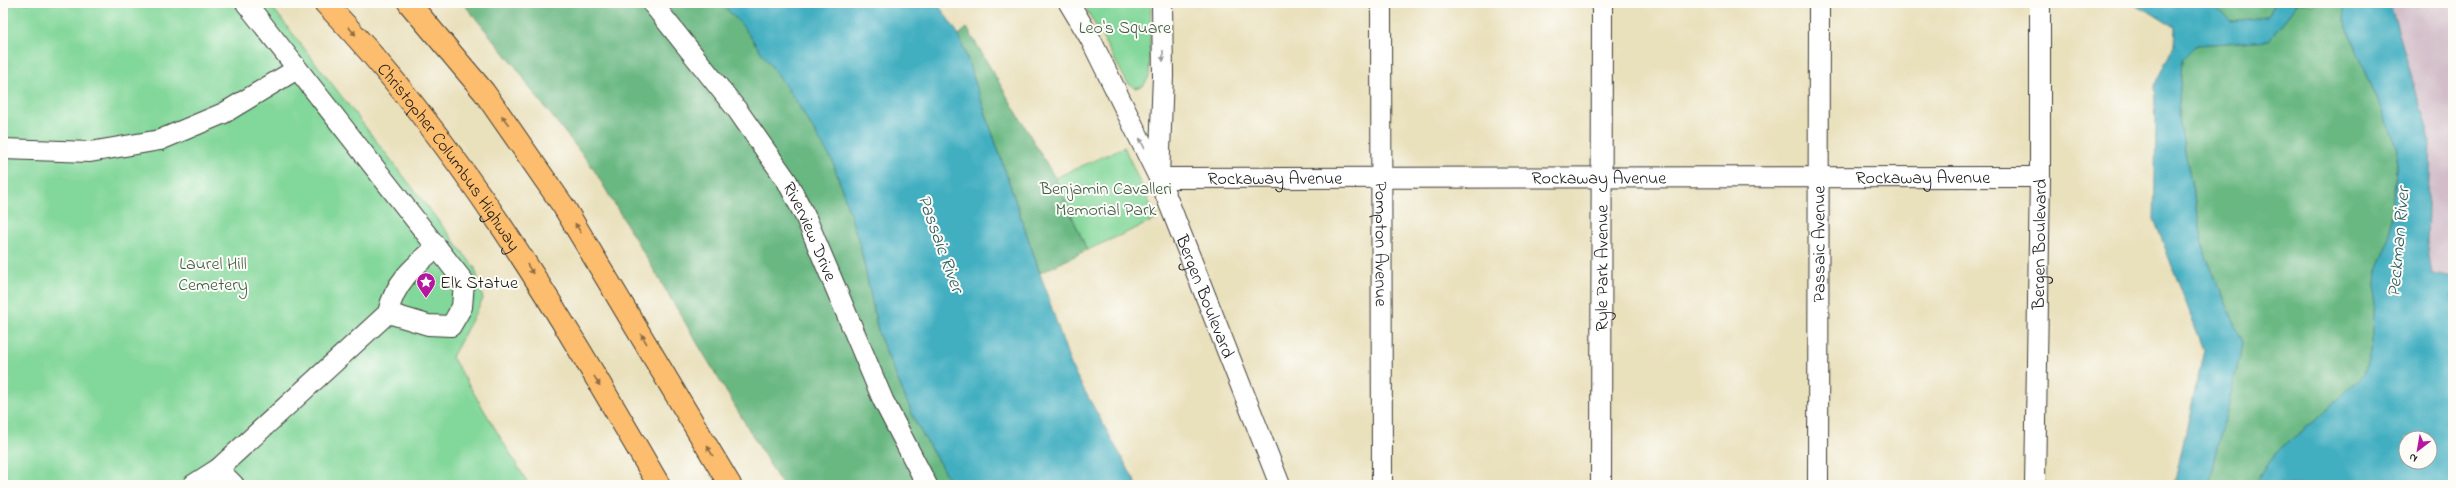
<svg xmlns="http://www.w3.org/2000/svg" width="2456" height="488" viewBox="0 0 2456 488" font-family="'Indie Flower',sans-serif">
  <rect width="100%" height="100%" fill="#fdfcf7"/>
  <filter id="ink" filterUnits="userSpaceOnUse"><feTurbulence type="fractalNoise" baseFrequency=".025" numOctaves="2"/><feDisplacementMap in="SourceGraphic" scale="8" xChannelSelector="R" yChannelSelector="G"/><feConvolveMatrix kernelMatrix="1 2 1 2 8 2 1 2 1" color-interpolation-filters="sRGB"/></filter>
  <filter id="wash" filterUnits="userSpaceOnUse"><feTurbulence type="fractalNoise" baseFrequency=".012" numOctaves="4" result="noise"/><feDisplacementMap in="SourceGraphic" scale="16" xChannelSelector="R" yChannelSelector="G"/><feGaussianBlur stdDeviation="0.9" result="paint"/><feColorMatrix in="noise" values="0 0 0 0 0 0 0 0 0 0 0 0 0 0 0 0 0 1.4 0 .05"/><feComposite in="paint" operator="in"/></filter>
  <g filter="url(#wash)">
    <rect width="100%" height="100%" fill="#e9e0bc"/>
    <path fill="#d2bdc8" d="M2390,3H2453V278L2432,274L2427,242L2430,139Z"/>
    <path fill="#82d79a" stroke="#4f7a5b" d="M3,3H269L475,268L483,299L452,357L529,485H3Z
      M1083,3H1151L1149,77L1143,86L1135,88L1127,82Z
      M1124,147L1157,219L1087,250L1055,178Z"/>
    <path fill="#69b882" stroke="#426a4f" d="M463,3H721L742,25L794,98L833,162L860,245L879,335L916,423L952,485H782L593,168L529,87L520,72Z
      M2210,3H2274L2267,17L2231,21Z
      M2298,3H2343L2344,20L2398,149L2389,242L2377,271L2372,344L2365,374L2322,415L2276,452L2255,485H2209L2243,343L2205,254L2178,114L2182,60L2197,45L2269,40Z
      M967,28L1055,178L1087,250L1040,273L959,35Z"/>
    <path fill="#43afc1" stroke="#30666e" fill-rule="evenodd" d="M721,3H937L959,35L1072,368L1137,485H952L916,423L879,335L860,245L833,162L794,98L742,25Z
      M2129,3H2210L2231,21L2267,17L2274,3H2298L2269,40L2197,45L2182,60L2178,114L2205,254L2243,343L2209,485H2174L2204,350L2154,219L2156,125L2154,86L2174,45L2175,27L2148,10Z
      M2343,3H2390L2430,139L2427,242L2432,274L2453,278V485H2255L2276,452L2322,415L2364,374L2372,344L2377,271L2389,242L2398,149L2344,20ZM2406,438H2430V462H2406Z"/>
  </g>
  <g filter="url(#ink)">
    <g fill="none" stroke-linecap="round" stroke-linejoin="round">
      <defs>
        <g id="minor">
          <path d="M246,3L464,282L462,307L451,326L428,325L388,313"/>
          <path id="s1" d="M652,3L738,111L787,181L806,218L883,400L927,485"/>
          <path id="s2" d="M1069,3L1090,38L1159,178L1280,485"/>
          <path id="s3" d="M1381,3L1382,485"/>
          <path d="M3,149L90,152L160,140L224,113L297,69"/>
          <path d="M1159,176L1163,76L1162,3"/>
          <path id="s4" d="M1159,178L2040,177"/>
          <path d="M218,469L234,485"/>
          <path d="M193,485L218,469L388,313C394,283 414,266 437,247"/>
          <path id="s5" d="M1601,485L1602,3"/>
          <path id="s6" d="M1818,485L1819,3"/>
          <path id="s7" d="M2035,485L2040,177V3"/>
        </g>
        <g id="highway">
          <path id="s8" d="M325,3C462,145 560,315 659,485"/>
          <path d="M409,3L484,92L564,207L730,485"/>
        </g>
      </defs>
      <use href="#minor" stroke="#3b3934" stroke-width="22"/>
      <use href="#highway" stroke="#3b3934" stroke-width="24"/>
      <use href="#minor" stroke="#fff" stroke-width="20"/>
      <use href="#highway" stroke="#fcbd6e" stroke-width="22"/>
    </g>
    <defs><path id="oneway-solid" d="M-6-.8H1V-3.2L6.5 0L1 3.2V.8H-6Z"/></defs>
    <g fill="#8c6c45">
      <use href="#oneway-solid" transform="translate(352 31) rotate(48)"/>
      <use href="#oneway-solid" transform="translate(505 120) rotate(-127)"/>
      <use href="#oneway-solid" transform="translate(578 228) rotate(-122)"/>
      <use href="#oneway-solid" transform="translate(530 269) rotate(58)"/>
      <use href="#oneway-solid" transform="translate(644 339) rotate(-120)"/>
      <use href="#oneway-solid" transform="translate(597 381) rotate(59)"/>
      <use href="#oneway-solid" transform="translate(710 451) rotate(-120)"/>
    </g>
    <g fill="#999">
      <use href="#oneway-solid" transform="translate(1163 56) rotate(90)"/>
      <use href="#oneway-solid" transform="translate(1142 143) rotate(-117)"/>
    </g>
  </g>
  <defs>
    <symbol id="sight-pin" viewBox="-11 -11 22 30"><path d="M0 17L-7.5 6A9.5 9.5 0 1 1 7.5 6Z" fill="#b5179e" stroke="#fdfcf7"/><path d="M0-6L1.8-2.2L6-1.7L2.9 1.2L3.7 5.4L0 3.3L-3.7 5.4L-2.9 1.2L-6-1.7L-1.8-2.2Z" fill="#fff"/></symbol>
  </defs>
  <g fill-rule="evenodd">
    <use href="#sight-pin" x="415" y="271" width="22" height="30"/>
  </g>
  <g text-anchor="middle" stroke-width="4" stroke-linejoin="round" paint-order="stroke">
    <g font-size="18" fill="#405d48" stroke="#fdfcf7">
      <text x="1125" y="33">Leo's Square</text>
      <text x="1106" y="194">Benjamin Cavalleri<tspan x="1106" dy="21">Memorial Park</tspan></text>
      <text x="213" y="269">Laurel Hill<tspan x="213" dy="21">Cemetery</tspan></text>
    </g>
    <g font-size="18" fill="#1c1c1c" stroke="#fdfcf7">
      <text dy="6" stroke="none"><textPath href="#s8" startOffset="198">Christopher Columbus Highway</textPath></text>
      <text dy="6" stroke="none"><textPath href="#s4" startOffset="440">Rockaway Avenue</textPath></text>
      <text dy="6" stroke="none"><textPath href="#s4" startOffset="764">Rockaway Avenue</textPath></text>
      <text dy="6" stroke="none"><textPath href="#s4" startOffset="116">Rockaway Avenue</textPath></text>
      <text dy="6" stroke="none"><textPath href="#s1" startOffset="279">Riverview Drive</textPath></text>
      <text dy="6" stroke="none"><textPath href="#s3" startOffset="241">Pompton Avenue</textPath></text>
      <text dy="6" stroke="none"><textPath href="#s6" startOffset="241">Passaic Avenue</textPath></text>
      <text dy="6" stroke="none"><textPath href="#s7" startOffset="241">Bergen Boulevard</textPath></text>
      <text dy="6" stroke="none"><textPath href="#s5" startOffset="217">Ryle Park Avenue</textPath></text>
      <text dy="6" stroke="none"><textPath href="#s2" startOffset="324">Bergen Boulevard</textPath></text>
    </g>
    <g font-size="18" fill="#1c1c1c" stroke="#fdfcf7" text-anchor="start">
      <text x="440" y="288">Elk Statue</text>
    </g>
    <g font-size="19" font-style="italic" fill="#2e5e66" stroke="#fdfcf7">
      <text transform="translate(2397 242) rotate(-85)" y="7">Peckman River</text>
      <text transform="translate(942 243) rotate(70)" y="7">Passaic River</text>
    </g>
  </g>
  <rect width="2456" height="488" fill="none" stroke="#fdfcf7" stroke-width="16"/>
  <g transform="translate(2418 450) rotate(211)"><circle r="19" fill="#fdfcf7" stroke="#a3a29f"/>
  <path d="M0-3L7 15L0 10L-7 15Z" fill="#b5179e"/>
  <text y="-6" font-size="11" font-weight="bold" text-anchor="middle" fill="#1c1c1c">N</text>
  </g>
</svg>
